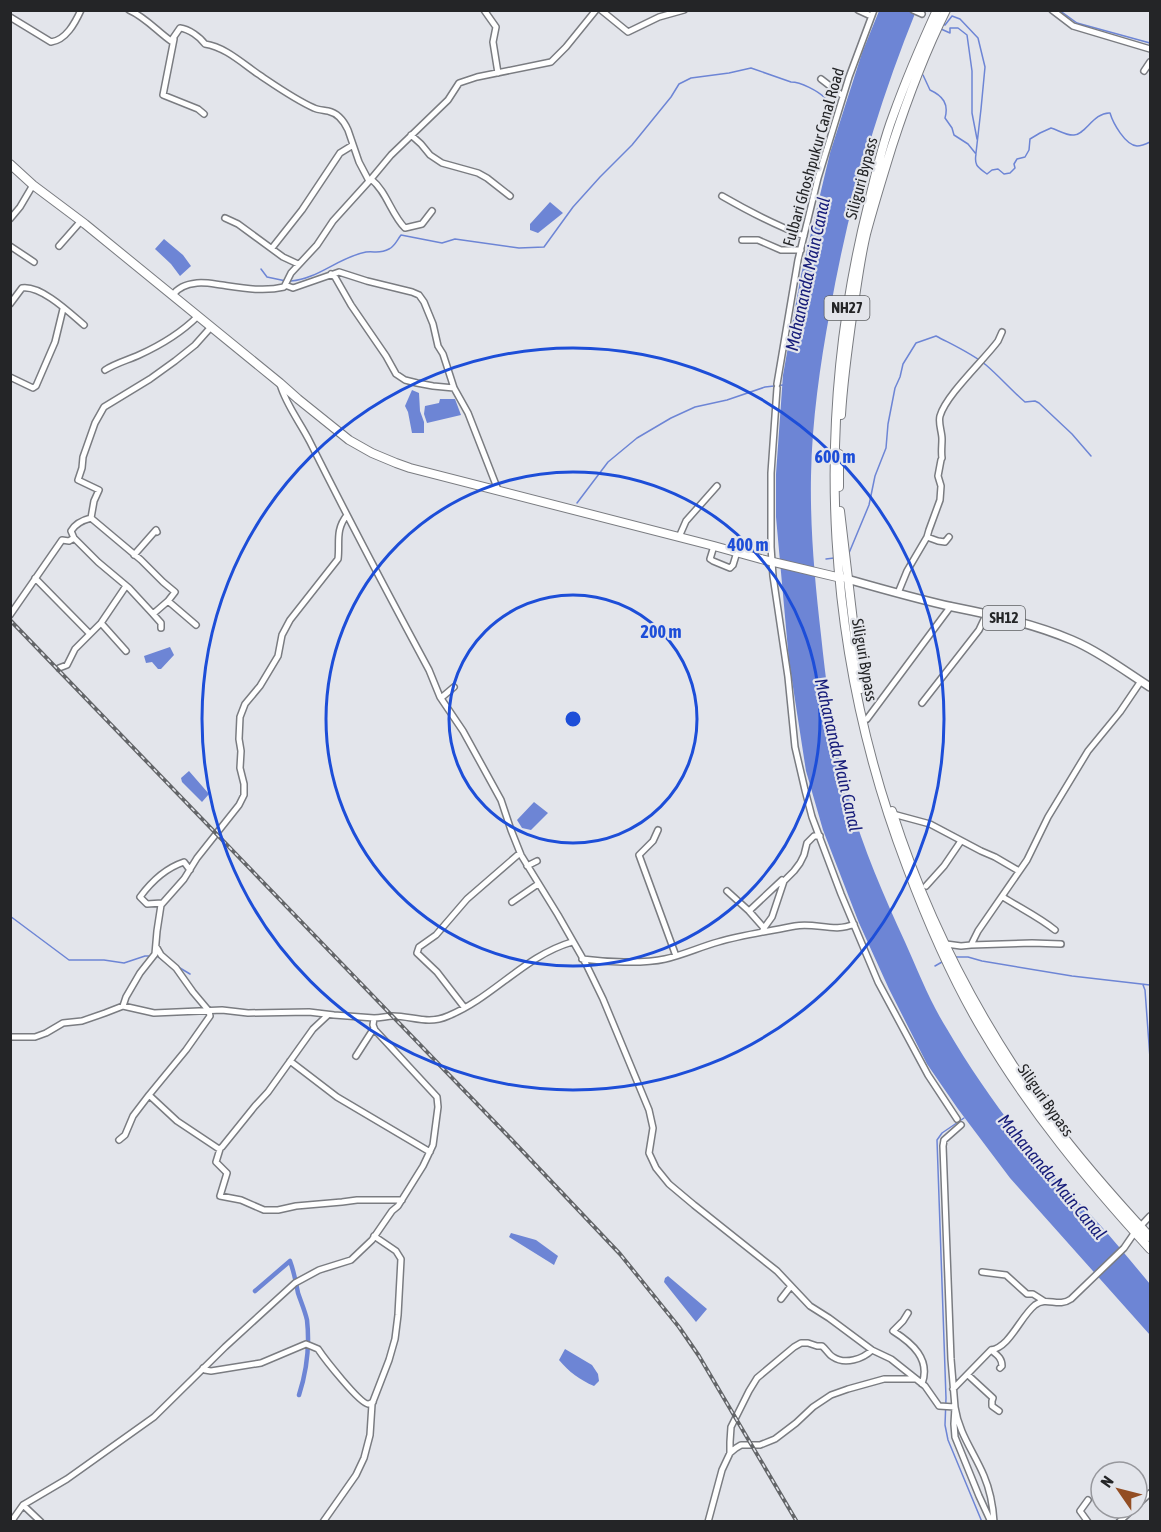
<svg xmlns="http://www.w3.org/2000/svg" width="1161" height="1532" viewBox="0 0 1161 1532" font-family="'Asap Condensed',sans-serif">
  <rect width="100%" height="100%" fill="#e3e5eb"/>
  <path fill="#6d85d5" d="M879,11H916C877,107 848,208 830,311C820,365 812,421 811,476C810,530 815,582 821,635C827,691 834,746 849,799C863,848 884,896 905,942C918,971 930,1002 947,1029C975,1077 1008,1123 1044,1165C1062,1186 1082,1205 1101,1226C1118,1245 1134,1265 1150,1284V1335L1010,1178L958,1109L927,1064L889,989L859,923L823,830L806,771L789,661L776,517V474L783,375L801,275L830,153L862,53Z
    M550,202L563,213L538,233L530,230V224Z
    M164,239L183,255L191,266L180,276L171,264L155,249Z
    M412,390L419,393L420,411L424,422V433H412L408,412L405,406Z
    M440,399H455L461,415L427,423L424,414L425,406L439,403Z
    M170,647L174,655L161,669H158L152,662L146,663L144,656Z
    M189,771L209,794L202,802L182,782L181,778Z
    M534,802L548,813L531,830L522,828L517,820Z
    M511,1233L536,1240L558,1256L554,1265L509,1237Z
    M668,1276L707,1309L696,1322L664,1282L665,1278Z
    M565,1349L592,1365L598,1374L599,1381L594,1386C580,1380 569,1372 559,1360Z"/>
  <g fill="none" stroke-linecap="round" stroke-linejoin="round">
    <path stroke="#6d85d5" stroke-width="1.5" d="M1059,10L1077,23L1150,43
      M943,24L945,25L952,16L960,19L978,38L985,67L981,109L976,153
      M941,29L950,33V28H958L967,35L972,71V113L977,139
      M923,75L930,90C943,96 949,104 945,118L952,128L954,135L968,144L976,154C974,166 978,167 987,174L992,170L998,169L1004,174L1010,173L1015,168L1014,164L1017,159L1025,157L1029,150L1030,139L1040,133L1051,128C1058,130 1067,136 1074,135C1085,135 1094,112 1110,113C1113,123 1125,145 1137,146C1141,146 1146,144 1150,142
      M261,269L267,277L286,281
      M291,281C318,279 339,257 366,252C375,251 380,254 389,249C395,246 397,240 401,235L442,243L455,239L519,248L544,247L573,207L600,177L632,145L671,97L679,84L691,78L729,73L751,68L791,82C801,82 818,91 825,98
      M577,503L608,462L637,438L671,418L695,407L727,400L765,387L783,385
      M849,553L869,505L875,476L886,448L888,424L895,388L900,377L903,364L916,343L936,336C953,345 971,353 986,365C1000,377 1011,390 1025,402L1035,401L1039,403L1072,434L1091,456
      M826,559L834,558
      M10,916L69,960H104L124,963L145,956H152
      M157,956L165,962
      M955,957H968L982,961L1072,976L1150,985
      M175,965L190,974
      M935,966L942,962
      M1143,985L1145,990L1150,1058
      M964,1118L942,1133L937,1140L946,1398L945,1425L948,1440L982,1522"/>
    <path stroke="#6d85d5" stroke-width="4.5" d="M255,1291L290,1261C294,1272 296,1282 298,1293C301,1302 305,1311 307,1320C310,1347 307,1370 299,1395"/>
    <defs>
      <path id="minor" d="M129,10C145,17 157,31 171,41L180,28C189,29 200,37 205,44C225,47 242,63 258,74C276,86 294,99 314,108C318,110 323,110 328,111C337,113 344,121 348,130L359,162L369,181
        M484,10L496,27L493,42L498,73
        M601,10L628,32L659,17L684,10
        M858,10L871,16
        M913,10L922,14
        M1052,10L1073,26L1150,49
        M10,17L51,42C66,40 75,23 81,10
        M174,39L163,95L198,109L204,114
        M1144,71L1150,62
        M821,79L843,96
        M411,135L421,144L430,155L442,163L478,173L487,178L510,196
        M371,179C387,192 391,214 405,228L422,224L432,211
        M722,196C748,211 775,225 804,236
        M225,218L238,224L283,257L298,264
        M10,219L20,207L33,185
        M742,240H758L781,250H801
        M10,246L34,262
        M59,246L81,221
        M272,248L302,210L340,153L353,145
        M331,274L335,277L351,305L386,356L396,374L405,380L417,383L433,386L454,388
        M285,285L293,288L339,272L367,281L412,292L419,295L424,302L433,324L438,346L443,354L454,388L468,413L498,490
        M173,295C178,287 188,284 197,283C205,282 214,284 222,285C242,288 264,292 284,287L291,273L317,245L333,221L371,179L391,155L448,100L459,83L477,77L551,62L566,47L596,10
        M10,304L22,288C41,285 70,313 84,325
        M105,370C116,363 128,360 139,355C161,345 181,333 198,316
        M10,377L33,388L36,386L55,342L63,309
        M280,384C286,405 300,422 310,442C348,518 388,594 429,670L440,697L463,731L501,800L511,830L521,855L558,915L586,964L603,999L649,1110L653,1128L649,1153L656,1168L669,1184L694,1205L777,1271L810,1306L829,1318L872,1350L891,1359L925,1386L939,1406L955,1407C959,1434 974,1452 984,1476C990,1490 993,1506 994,1522
        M777,384L798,260L818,178L849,77L874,10
        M777,388L771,473V547L773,576L788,677L795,747L805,790L812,817L841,894L878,982L928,1075L957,1119
        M91,518L141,560L163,582L175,592L168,601
        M679,537L686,521L717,486
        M927,537L938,541L945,542L949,537
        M74,538L98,562L129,588L153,614L168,601L196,625
        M714,546L710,559L713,561L730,568L733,565L737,552
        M134,555L156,530L157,532
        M35,578L90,634
        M898,593L907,571L927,537L929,530L940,500L941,486L938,476L941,460L942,458C941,452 942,446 942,439C942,432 938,423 940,416C946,395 984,360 998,341L1002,332
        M153,614L161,623V628
        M10,615L62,540L69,541L74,538L71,531C75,524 83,520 91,518L94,501L99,490L78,480L82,468L83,457L95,423L104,407L150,379L175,361L195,345L211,327
        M101,623L126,651
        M59,668L67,665L75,649L101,623L126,586
        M441,698L454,687
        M922,703L979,630L987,613
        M867,719L951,606
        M893,814L930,824L981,851L995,857L1019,871
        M658,830L653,841L639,855L676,956
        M527,866L537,861
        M926,886L944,866L961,841
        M727,891L749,911L764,928L763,930
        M1003,897C1020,908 1039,917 1055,930
        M512,902L538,884
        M162,903L147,904L140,897C151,882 166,868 184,862L190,870
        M749,911L782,880
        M764,928L772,917L784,881L794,871L800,863L804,855L807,843L814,836H820
        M946,944L961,946L971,945L978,931L1027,860L1048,817L1088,751L1120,712L1141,681
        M971,945L1032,943L1061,944
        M157,948L161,955L176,968L193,992L209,1011L210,1016L186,1050L149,1095L177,1121L219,1149L222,1147L255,1106L268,1092L313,1029L328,1015
        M582,959C605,962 643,964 665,959C683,955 700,947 718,942C742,935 770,931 795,926C815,922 835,933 854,924
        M123,1006L154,1013L222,1010L248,1013L309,1012L334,1015L374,1018
        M464,1007L437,972L417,953L419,947L436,935L467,899L520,853
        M10,1037H35L46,1033L63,1023L82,1021L105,1013L123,1006L126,997L140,973L155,954L157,931L161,905L184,879L197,858L239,805L244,795V784L240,768L241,751L239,739L240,717L245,704L260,686L278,656L282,635L290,620L338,559C340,542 335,530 347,515
        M356,1056L374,1028
        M290,1061L337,1097L430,1152
        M961,1125L944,1140L943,1146L951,1359L955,1407L954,1424L955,1437L979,1496L991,1522
        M119,1140L125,1135L133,1116L149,1095
        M220,1149L216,1162L227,1173L220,1196L241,1200L264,1210H278L296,1206L342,1202L357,1200H402
        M982,1272L1006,1275L1027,1294H1033L1044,1301
        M781,1299L791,1286
        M908,1313L903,1321L893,1331C912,1343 931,1359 922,1384
        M991,1350C997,1355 1002,1358 1002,1366L1000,1368
        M203,1368L205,1370L211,1371L261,1363L306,1344L318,1349C324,1358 359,1403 368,1404C370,1404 371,1403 373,1402
        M968,1375L993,1398L992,1401V1406L999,1411
        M953,1389L991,1350C1010,1347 1020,1317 1035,1305C1047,1296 1058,1308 1071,1299L1124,1248L1135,1232L1150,1216
        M730,1453V1442L731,1427L749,1391L757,1378L794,1347L801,1343H808L817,1346H822C826,1349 829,1355 833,1357C845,1365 863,1359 872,1350
        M1088,1500L1080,1511L1088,1522
        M23,1505L41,1522
        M1137,1505L1150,1493
        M11,1522L23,1505L67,1479L154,1417L225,1347L295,1283L319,1270L351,1260L372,1240L392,1211L398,1206L423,1166L433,1145L438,1107L437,1097L375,1030L373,1025L374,1018C381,1018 387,1016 393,1016C412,1016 428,1025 448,1016C493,998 524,956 572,942
        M323,1522L356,1475L364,1458L370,1435L372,1404L389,1360L395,1339L398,1315L401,1259L396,1251L374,1236
        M708,1522L722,1470L730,1453L736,1448L741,1445H760L775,1439L796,1423L813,1407L831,1395L848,1389L884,1379H915
        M1119,1522L1134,1508"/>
      <path id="major" d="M847,579C882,589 917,599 953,607C993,615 1034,624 1072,640C1100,652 1125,671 1150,687"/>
      <path id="highway" d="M937,10C921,45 906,80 893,116C882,145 875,176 868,206C813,426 826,655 907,867C928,923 952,979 983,1031C1030,1111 1088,1181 1150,1249
        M10,164L33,185L85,224L280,383L298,399L349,440L372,453L396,463L410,468L714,546L761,559L841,578
        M841,415C843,380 848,345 853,310C857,285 860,259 866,234C874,204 883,175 892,146C907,100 924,54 946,10
        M839,487V454
        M840,511L861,689
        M892,811C927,921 982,1026 1050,1119C1081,1161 1115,1199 1150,1237"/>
    </defs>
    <use href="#minor" stroke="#7a7c81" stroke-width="8"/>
    <use href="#major" stroke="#7a7c81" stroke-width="10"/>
    <use href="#highway" stroke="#7a7c81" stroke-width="10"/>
    <use href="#minor" stroke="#fff" stroke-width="5"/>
    <use href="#major" stroke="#fff" stroke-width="7"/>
    <use href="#highway" stroke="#fff" stroke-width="8"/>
    <defs>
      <path id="rail" d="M10,620L511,1139L620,1254L679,1327L699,1356L797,1522"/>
    </defs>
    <use href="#rail" stroke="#636568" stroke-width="4"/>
    <use href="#rail" stroke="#e3e5eb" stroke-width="1.5" stroke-dasharray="4.5" stroke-linecap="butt"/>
  </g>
  <g fill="none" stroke="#1d4ed8" stroke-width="3">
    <circle cx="573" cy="719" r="124"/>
    <circle cx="573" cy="719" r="247"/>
    <circle cx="573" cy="719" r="371"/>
  </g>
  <g text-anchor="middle" stroke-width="4.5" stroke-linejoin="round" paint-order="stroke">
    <g fill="#e3e5eb" stroke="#5d5f62" stroke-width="1.5">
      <rect x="824.5" y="296" width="45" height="24" rx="4.5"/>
      <rect x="983" y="606" width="42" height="24" rx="4.5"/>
    </g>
    <g font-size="15" font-weight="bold" fill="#242527">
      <text x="847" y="313">NH27</text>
      <text x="1004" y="623">SH12</text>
    </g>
    <g font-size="16" fill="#242527" stroke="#e3e5eb">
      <text transform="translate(813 157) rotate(-74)" y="6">Fulbari Ghoshpukur Canal Road</text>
      <text transform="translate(861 178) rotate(-75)" y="6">Siliguri Bypass</text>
      <text transform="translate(865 660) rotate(80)" y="6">Siliguri Bypass</text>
      <text transform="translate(1046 1100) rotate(55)" y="6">Siliguri Bypass</text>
    </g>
    <g font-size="18" font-style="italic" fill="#151b79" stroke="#e3e5eb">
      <text transform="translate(808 274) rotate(-78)" y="6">Mahananda Main Canal</text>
      <text transform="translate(838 755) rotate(77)" y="6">Mahananda Main Canal</text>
      <text transform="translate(1052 1177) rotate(50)" y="6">Mahananda Main Canal</text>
    </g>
  </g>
  <circle cx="573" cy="719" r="9" fill="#1d4ed8" stroke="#e3e5eb" stroke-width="3"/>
  <g font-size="18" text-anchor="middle" font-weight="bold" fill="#1d4ed8" stroke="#e3e5eb" stroke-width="4.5" stroke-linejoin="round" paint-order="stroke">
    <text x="835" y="463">600 m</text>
    <text x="748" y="551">400 m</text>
    <text x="661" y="638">200 m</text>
  </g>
  <rect width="1161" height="1532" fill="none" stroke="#242527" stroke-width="24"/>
  <g transform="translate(1119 1490) rotate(305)"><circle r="28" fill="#e3e5eb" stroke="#97989d" stroke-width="1.5"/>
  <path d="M0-4.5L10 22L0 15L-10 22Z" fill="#934e24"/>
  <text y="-9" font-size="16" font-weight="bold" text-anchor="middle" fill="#242527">N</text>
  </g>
</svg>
